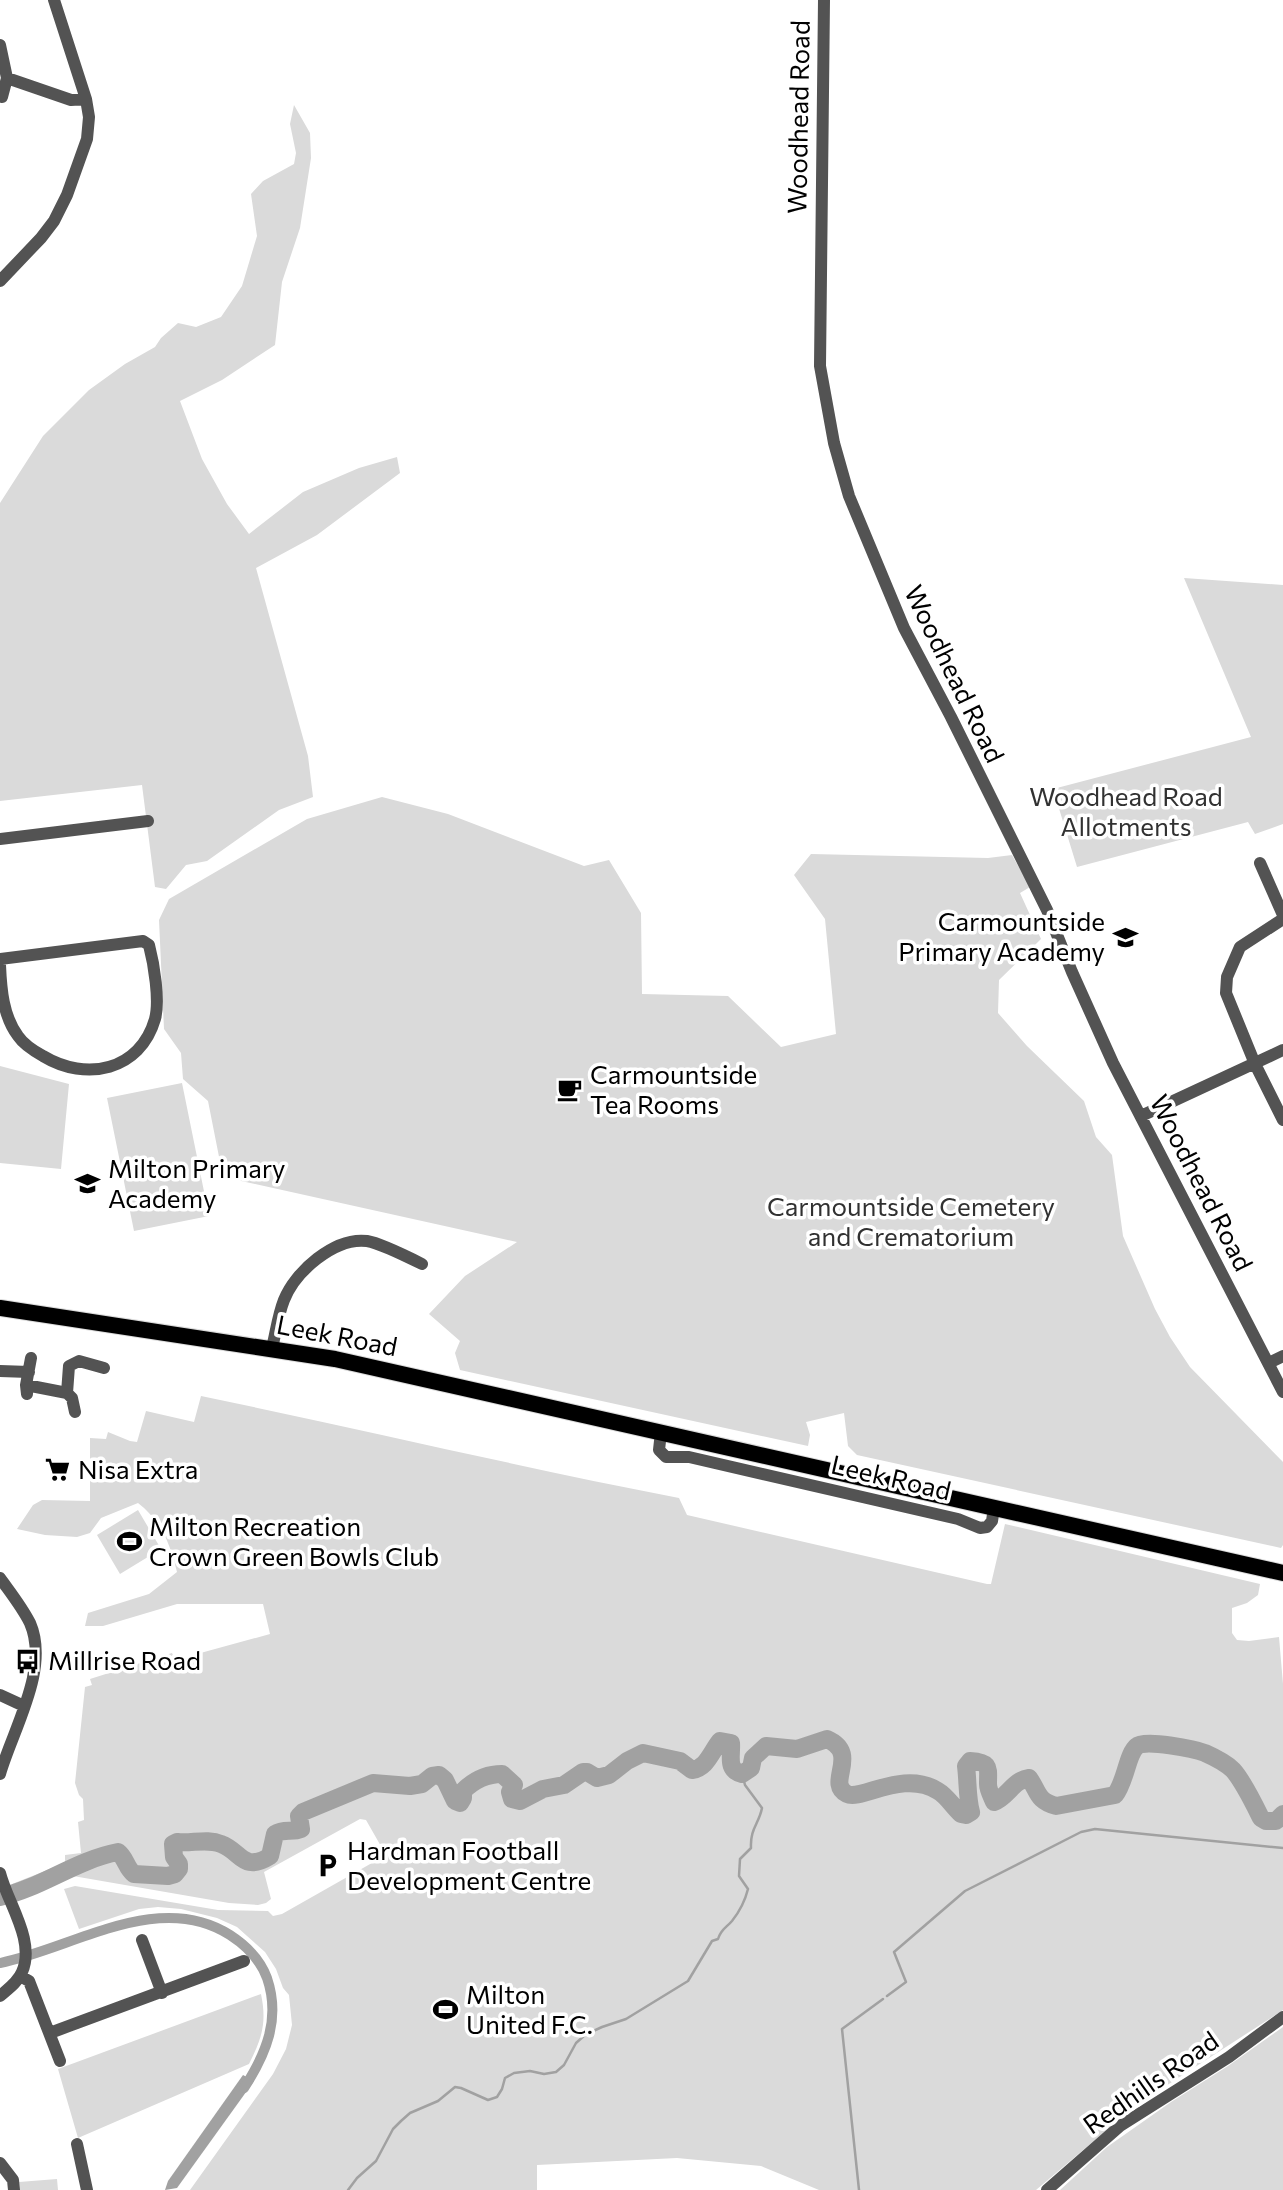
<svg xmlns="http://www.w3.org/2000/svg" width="1283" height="2190" viewBox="0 0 1283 2190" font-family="Commissioner,sans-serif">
  <rect width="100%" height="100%" fill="#fff"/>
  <path fill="#dadada" d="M294,105L310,133L311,158L300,228L282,282L275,345L222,380L180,401L202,459L227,504L249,534L303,492L359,468L397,457L400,473L317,535L256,568L308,756L313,797L279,810L207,861L186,865L166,889L155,887L142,785L0,801V503L43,436L89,390L125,364L155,347L161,338L178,323L196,327L221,317L242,286L257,236L251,194L263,181L294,164L296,153L290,124Z
    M1184,578L1283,585V824L1255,834L1248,822L1077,867L1053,789L1251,737Z
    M382,797L448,814L584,866L609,860L641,913L642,994L728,996L781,1047L836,1034L825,919L794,875L811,854L988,858L1012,855L1030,887L1020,893L1041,939L999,980L998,1013L1027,1046L1084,1101L1096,1137L1112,1155L1123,1236L1155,1309L1170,1337L1190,1367L1283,1462V1545L1281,1548L857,1455L848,1446L844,1413L806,1422L810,1435L808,1446L460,1370L455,1353L460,1341L429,1314L465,1276L517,1242L223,1177L208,1101L183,1079L181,1053L164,1029L159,920L169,899L307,819Z
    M0,1066L69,1084L61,1169L0,1163Z
    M182,1083L209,1216L134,1231L107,1098Z
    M201,1396C360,1429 519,1467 679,1498L687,1515L987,1584H991L1005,1524L1260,1584L1258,1595L1247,1603L1232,1608V1633L1237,1640L1249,1641L1279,1637L1283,1684V1806L1274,1817L1269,1818L1265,1816L1278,1824L1283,1818V2010L1135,2106L1036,2190H819L761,2166L677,2158L537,2165V2190H190L273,2074L286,2049L292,2025L289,1995L283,1988L276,1969L265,1952L237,1927L217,1918L181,1909L158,1907L139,1909L79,1929L64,1889L75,1886L218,1910L268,1911L273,1916L282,1914L386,1855L366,1820L360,1819L264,1872L271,1899L266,1903L258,1905L229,1903L73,1876L56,1880L17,1899L12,1884L65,1863V1855L81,1853L78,1822L84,1820L83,1799L79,1795L75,1783L85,1687L92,1685L90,1679L172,1653L175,1660L270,1634L263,1604H177L103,1626H85L88,1613L149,1594L177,1572C170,1543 161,1521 138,1503L101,1518L90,1533L77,1537L45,1535L17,1529L33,1505L42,1500L90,1501V1438L106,1439L108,1432L130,1441L137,1442L146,1411L194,1422Z
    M138,1510L161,1549L120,1574L97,1535Z
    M261,1994C267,2023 262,2038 249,2064L78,2138L58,2069Z
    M1283,2027V2190H1060L1107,2147L1171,2102L1228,2066Z
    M57,2179L58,2190H20L19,2182Z"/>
  <path fill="#a1a1a1" d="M243,2075L254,2081L177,2188L165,2190L168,2181Z"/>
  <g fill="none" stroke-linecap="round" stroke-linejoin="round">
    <path stroke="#a1a1a1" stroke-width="2.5" d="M887,1996L906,1982L894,1952L965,1891L1081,1832L1095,1829L1283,1848
      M348,2190L357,2178L376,2161L393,2129L401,2121L410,2113L438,2101L455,2087L461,2088L488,2100L497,2097L502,2089L505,2078L514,2073L530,2071L544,2074L556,2072L564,2065L576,2043L585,2035L602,2027L626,2019L688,1981L712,1941L718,1939C721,1929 726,1928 732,1921C740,1911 745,1901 748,1889L739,1876L740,1859L751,1848C750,1828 759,1824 762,1808L745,1785L742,1774
      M859,2190L842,2029L883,1999"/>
    <path stroke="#a1a1a1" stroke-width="10" d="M0,1963C72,1949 158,1889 230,1935C247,1946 260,1959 267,1978C281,2019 266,2054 244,2088"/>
    <path stroke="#a1a1a1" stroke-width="18" d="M0,1897C41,1888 76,1860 118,1852C126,1858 126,1868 134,1874L168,1876L175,1874L179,1869V1864L174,1857L173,1844L177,1842C191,1844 207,1838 221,1844C241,1851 243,1873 270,1856L275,1834C284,1828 292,1833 301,1829L299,1816L303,1812L373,1783L410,1786L422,1784L432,1776L439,1775L445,1780L455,1801L460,1803L463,1798V1791C474,1780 486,1774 502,1774L514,1785L510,1792L512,1799L520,1801L543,1789L564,1785L583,1772H587L597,1778L609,1775L627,1761L643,1753L680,1761L692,1770C707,1768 711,1752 720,1741L731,1743C732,1756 726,1770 742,1774L751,1768L753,1758L766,1746L797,1749L827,1739C861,1754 825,1783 847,1794C861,1801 904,1769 938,1791C947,1796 953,1807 961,1814L966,1815L971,1812C967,1798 968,1781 966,1766L970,1761C991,1762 988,1768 988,1784C988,1790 992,1797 994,1802C1008,1797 1013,1780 1029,1778C1039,1792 1036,1800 1056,1806L1115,1795C1126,1781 1127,1754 1137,1746C1144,1739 1195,1749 1205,1753C1214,1757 1227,1764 1233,1770C1243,1781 1254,1804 1261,1818L1266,1821H1276L1283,1814"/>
    <defs>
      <path id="major" d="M0,1308L335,1359L1283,1573"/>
    </defs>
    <use href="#major" stroke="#dbdbdb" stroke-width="18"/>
    <path stroke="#535353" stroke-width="12" d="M824,0L820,366L834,443L849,496L904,628L951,717L1047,910L1072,972L1113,1063L1283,1392
      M0,45L7,78L2,97
      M7,78L71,100L86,99
      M0,281L41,238L54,221L67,195L87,139L89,117L86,99L54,0
      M0,839L148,821
      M1260,863L1283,915
      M1283,919L1240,947L1227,977L1226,993L1255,1064L1283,1120
      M0,959L143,941L149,945C154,964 160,1001 155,1019C140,1071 86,1082 43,1056C34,1051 24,1045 18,1036C3,1016 1,989 0,965
      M1141,1116L1283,1050
      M272,1348C276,1332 278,1315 284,1300C295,1272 334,1237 367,1241C379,1243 410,1258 422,1264
      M1269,1363L1283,1356
      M0,1371L29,1372
      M26,1385L67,1393L72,1398L75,1412
      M67,1393L69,1366L79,1361L104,1368
      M27,1394L26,1385L31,1358
      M661,1432L659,1450L666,1457H689L958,1519L980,1528L987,1527L992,1521L994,1508
      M0,1578C10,1592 22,1607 30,1623C50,1669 13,1729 0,1774
      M0,1695L24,1706
      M0,1873C7,1902 36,1941 22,1972C18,1982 8,1989 0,1996
      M142,1940L162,1993
      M20,1976L29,1981L60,2061
      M50,2033L244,1961
      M77,2144L87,2190
      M0,2163L13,2180L14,2190
      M1047,2190L1120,2126L1229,2057L1283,2017"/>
    <use href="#major" stroke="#000" stroke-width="16"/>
  </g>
  <defs>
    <symbol id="school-bare" viewBox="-9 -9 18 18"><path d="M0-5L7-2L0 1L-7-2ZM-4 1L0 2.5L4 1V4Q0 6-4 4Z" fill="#000" stroke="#fff" stroke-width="2.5" paint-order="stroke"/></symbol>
    <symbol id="cafe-bare" viewBox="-9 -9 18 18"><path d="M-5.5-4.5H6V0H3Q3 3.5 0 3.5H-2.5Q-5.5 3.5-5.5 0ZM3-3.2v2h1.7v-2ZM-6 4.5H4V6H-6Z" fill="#000" stroke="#fff" stroke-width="2.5" paint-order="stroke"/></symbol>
    <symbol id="supermarket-bare" viewBox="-9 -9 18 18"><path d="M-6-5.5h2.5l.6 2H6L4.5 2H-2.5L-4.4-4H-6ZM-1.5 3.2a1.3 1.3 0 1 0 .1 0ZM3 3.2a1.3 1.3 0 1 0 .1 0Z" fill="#000" stroke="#fff" stroke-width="2.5" paint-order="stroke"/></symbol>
    <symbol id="stadium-bare" viewBox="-9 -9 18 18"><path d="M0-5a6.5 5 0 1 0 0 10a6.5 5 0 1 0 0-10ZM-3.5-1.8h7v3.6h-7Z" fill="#000" stroke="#fff" stroke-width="2.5" paint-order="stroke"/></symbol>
    <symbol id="bus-bare" viewBox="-9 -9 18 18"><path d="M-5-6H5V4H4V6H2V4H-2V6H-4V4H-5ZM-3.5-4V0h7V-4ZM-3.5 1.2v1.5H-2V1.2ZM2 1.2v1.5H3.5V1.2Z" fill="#000" stroke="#fff" stroke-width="2.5" paint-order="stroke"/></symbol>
    <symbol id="parking-bare" viewBox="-9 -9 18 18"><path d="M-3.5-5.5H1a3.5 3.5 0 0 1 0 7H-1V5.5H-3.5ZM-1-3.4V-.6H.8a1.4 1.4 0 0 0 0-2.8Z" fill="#000" stroke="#fff" stroke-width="2.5" paint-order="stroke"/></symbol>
  </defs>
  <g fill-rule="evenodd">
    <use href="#school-bare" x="1108" y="920" width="35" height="35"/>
    <use href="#cafe-bare" x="552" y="1072" width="35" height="35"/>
    <use href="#school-bare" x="70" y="1166" width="35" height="35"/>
    <use href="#supermarket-bare" x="40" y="1452" width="35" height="35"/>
    <use href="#stadium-bare" x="112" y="1524" width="35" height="35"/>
    <use href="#bus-bare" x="10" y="1644" width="35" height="35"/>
    <use href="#parking-bare" x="310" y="1848" width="35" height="35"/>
    <use href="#stadium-bare" x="428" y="1992" width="35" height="35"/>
  </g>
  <g text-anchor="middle" stroke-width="7" stroke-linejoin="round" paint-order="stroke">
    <g font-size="26" fill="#000" stroke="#fff">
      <text transform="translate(799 117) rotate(-89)" y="9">Woodhead Road</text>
      <text transform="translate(954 674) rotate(64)" y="9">Woodhead Road</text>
      <text transform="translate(1201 1183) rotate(63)" y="9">Woodhead Road</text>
      <text transform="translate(337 1336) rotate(11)" y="9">Leek Road</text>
      <text transform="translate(891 1478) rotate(13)" y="9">Leek Road</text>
      <text transform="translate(1151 2083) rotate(-35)" y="9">Redhills Road</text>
    </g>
    <g font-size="26" fill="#313131" stroke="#fff">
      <text x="1126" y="806">Woodhead Road<tspan x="1126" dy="30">Allotments</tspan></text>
      <text x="911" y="1216">Carmountside Cemetery<tspan x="911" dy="30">and Crematorium</tspan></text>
    </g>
    <g font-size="26" fill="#000" stroke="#fff" text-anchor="start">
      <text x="1105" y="931" text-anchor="end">Carmountside<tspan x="1105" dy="30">Primary Academy</tspan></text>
      <text x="590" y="1084">Carmountside<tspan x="590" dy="30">Tea Rooms</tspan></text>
      <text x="108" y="1178">Milton Primary<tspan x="108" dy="30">Academy</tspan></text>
      <text x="78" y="1479">Nisa Extra</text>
      <text x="149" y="1536">Milton Recreation<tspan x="149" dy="30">Crown Green Bowls Club</tspan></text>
      <text x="48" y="1670">Millrise Road</text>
      <text x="347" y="1860">Hardman Football<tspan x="347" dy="30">Development Centre</tspan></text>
      <text x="466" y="2004">Milton<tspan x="466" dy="30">United F.C.</tspan></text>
    </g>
  </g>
</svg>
